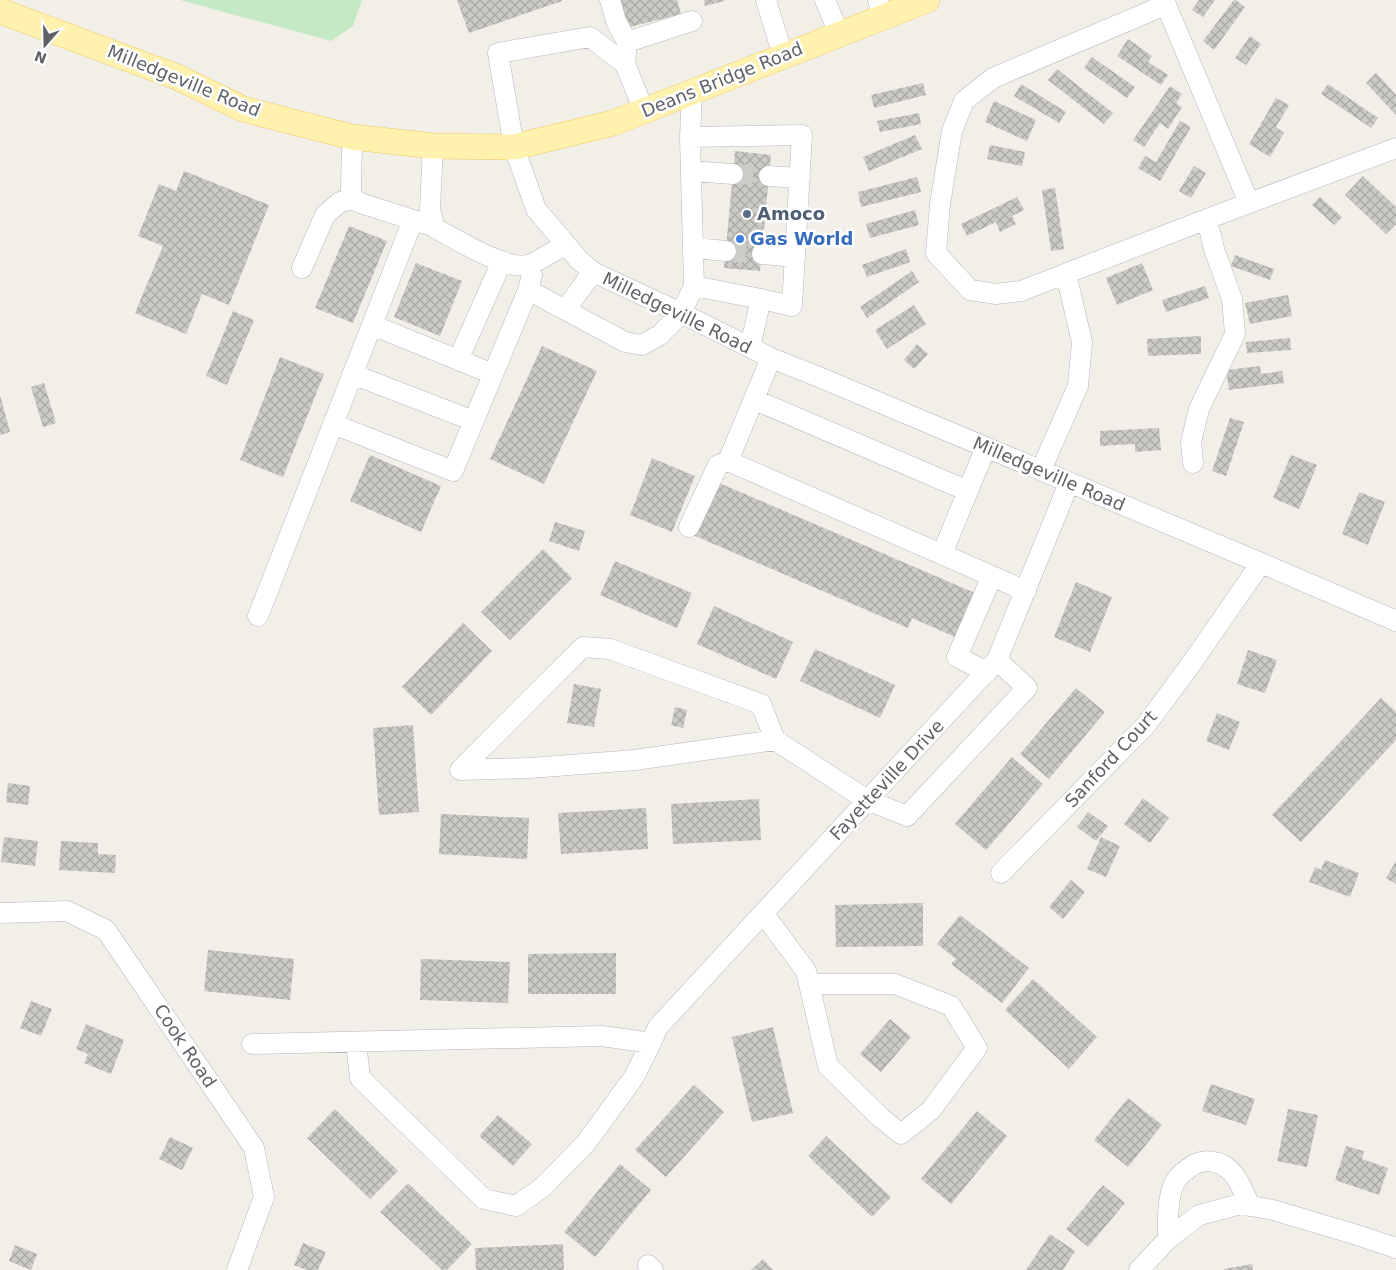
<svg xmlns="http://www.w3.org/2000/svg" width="1396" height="1270" viewBox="0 0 1396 1270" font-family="'DejaVu Sans',sans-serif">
  <defs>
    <pattern id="building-cross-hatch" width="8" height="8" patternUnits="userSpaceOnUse" patternTransform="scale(1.25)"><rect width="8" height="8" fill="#cccac5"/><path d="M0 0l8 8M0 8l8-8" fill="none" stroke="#a9a8a4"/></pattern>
  </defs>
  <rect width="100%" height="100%" fill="#f1efe8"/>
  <path fill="#c5e8c5" d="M180,0H362L353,26L331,41Z"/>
  <path fill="url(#building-cross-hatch)" d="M457,0H562V1L469,33Z
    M618,0H677L681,14L626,28Z
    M704,0H724V1L705,6Z
    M1199,0H1215L1203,17L1192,10Z
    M1234,0H1236L1245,7L1214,50L1203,41Z
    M1250,36L1261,44L1246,65L1235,58Z
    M1128,39L1152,56L1148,62L1168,75L1161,85L1117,56Z
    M1092,57L1135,87L1127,98L1084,68Z
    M1057,69L1113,113L1104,124L1048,80Z
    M1376,73L1396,95V115L1366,83Z
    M923,83L926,95L874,108L871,95Z
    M1021,84L1066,112L1059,123L1014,96Z
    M1328,84L1378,118L1371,128L1321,94Z
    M1170,86L1182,94L1176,103L1182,107L1168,129L1160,123L1144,147L1133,140Z
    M1276,98L1289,105L1276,127L1284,133L1270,157L1249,144Z
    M994,101L1036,120L1027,141L985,122Z
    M919,113L921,124L880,132L877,121Z
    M1180,121L1191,127L1160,181L1138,168L1145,156L1156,162Z
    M915,135L922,149L869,171L863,157Z
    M990,145L1025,152L1022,166L987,159Z
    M735,151L771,155L760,271L724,268Z
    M1194,166L1206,173L1191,198L1179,191Z
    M184,171L269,205L229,305L202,294L186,334L135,313L163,246L138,236L159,184L176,191Z
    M1363,176L1396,207V224L1386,234L1345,195Z
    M917,177L921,192L861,207L858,192Z
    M1055,188L1064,249L1051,251L1042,190Z
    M1017,197L1024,210L1012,216L1016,224L1000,232L996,222L967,236L961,224Z
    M1320,197L1342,217L1334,225L1312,205Z
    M915,210L919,225L870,238L866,224Z
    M349,226L387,241L353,323L315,308Z
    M906,249L910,262L867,277L862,265Z
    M1235,255L1274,269L1270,280L1231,266Z
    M416,263L462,281L440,336L394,317Z
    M1142,263L1153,290L1117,305L1106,278Z
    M912,271L919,282L867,318L860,307Z
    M1205,286L1209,298L1166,312L1162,300Z
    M1288,295L1292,316L1250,324L1245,303Z
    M914,305L926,324L887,349L875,330Z
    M233,311L254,320L227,385L206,376Z
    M1201,336V354L1148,356L1147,339Z
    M1290,338L1291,350L1247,353L1246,342Z
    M917,344L928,354L914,369L904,360Z
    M542,346L597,371L544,484L490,459Z
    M280,357L324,374L283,477L240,460Z
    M1260,366L1261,374L1282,371L1284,383L1229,390L1226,370Z
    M44,383L56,423L43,427L31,387Z
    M0,395L10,432L0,435Z
    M1230,418L1244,422L1226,476L1212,471Z
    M1159,428L1161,450L1135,452V444L1100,446V431Z
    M370,455L441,486L421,532L350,501Z
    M1291,455L1317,465L1299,509L1273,498Z
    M652,458L695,476L672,532L630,515Z
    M717,482L975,593L955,637L912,618L908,628L693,535Z
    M1359,492L1385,502L1368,545L1342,534Z
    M555,522L585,531L579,551L549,541Z
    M543,549L572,578L510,640L481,612Z
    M615,561L692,593L677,628L600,595Z
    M1076,582L1112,597L1090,652L1054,637Z
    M714,606L793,642L776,679L697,644Z
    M463,623L492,651L431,715L402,687Z
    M815,649L895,685L880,718L800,681Z
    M1248,650L1277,660L1265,693L1237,684Z
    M574,684L601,689L594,727L567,723Z
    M1076,688L1105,712L1049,779L1020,754Z
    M1381,698L1396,712V740L1301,842L1272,815Z
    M675,707L687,710L683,728L671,725Z
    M1217,713L1240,722L1229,750L1206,741Z
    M413,725L419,812L379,815L373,728Z
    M1012,757L1043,784L986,850L955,824Z
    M8,783L30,786L28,805L6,802Z
    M1143,798L1169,818L1150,843L1124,824Z
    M759,799L761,840L673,844L671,804Z
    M646,808L648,849L561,854L558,813Z
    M1088,812L1108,826L1096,841L1077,827Z
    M441,814L529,818L527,859L439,854Z
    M4,837L38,841L35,866L1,862Z
    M1101,837L1120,846L1106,877L1087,869Z
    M61,841L98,843V854L116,855L115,873L59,870Z
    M1325,860L1359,873L1350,897L1309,882L1315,867L1321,870Z
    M1396,861V884L1386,878Z
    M1071,880L1085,892L1063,919L1049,907Z
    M923,903V946L836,947L835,905Z
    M960,915L1029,968L1002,1003L951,964L956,959L937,944Z
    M208,950L294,959L290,1000L204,991Z
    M616,953V994H528V954Z
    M421,959L510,962L508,1003L420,1000Z
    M1033,979L1097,1037L1069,1069L1005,1010Z
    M31,1001L52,1009L41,1036L20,1028Z
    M890,1019L911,1037L881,1072L860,1054Z
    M86,1024L124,1040L111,1074L84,1063L88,1054L76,1049Z
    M773,1027L793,1113L752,1122L732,1037Z
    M1211,1084L1255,1099L1246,1125L1202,1111Z
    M694,1085L724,1112L666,1177L635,1150Z
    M1128,1098L1162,1125L1128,1167L1094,1140Z
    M335,1109L398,1171L370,1199L307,1138Z
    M1288,1109L1318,1115L1307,1167L1277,1161Z
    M977,1111L1007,1136L951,1204L921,1179Z
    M498,1115L532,1144L513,1166L479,1136Z
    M826,1136L891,1197L872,1217L808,1156Z
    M170,1137L193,1148L182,1170L159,1159Z
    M1346,1146L1364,1151L1362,1159L1388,1168L1379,1195L1335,1180Z
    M620,1164L651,1190L595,1257L564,1232Z
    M408,1183L472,1244L447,1270H442L380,1212Z
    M1103,1185L1125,1203L1088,1247L1066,1229Z
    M1050,1234L1075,1251L1063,1270H1026Z
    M303,1243L326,1252L318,1270H306L294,1265Z
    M563,1244L564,1270H476L475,1248Z
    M15,1245L37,1254L31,1270L9,1261Z
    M763,1259L773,1270H751Z
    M1252,1264L1253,1270H1224V1269Z"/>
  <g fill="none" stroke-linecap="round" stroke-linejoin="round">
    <path stroke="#ccccc8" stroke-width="20" stroke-dasharray="20 10" stroke-linecap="butt" d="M733,174L769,176
      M726,251L762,254"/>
    <defs>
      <path id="minor" d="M610,0L616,21L627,42
        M766,0L783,56
        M825,0L839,34
        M878,0L883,17
        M1164,0L1249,203
        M1165,5L993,78L964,101L952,131L940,204L936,253L970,290L996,294L1021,291L1207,219L1396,148
        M625,64L627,42L692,21
        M644,111L625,64L590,37L498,53L514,147L536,209L579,260L593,272L681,313L771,358L819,377L1261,563L1396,621
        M352,137L351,192L353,199L360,203L426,224
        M690,137L802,135L792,306L761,299L750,347
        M433,146L430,209L435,228C456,239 505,270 527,265C535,264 557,249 565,245
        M691,171L733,174
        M769,176L800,178
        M694,248L726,251
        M762,254L795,257
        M302,268L325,215L340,202L353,199
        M694,286L761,299
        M528,290L625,342L642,345L660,335L681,313L694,286L690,137L692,92
        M565,310L593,272
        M372,325L493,374
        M771,358L728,461L1026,591
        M458,360L502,261
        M352,374L474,421
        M755,400L968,491
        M333,424L453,471L528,290L532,275L528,265
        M1193,463L1191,442L1199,409L1235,334L1232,299L1214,249L1207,219
        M1041,470L1078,386L1082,342L1066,274
        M689,527L718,465L728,461
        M942,554L986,447
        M258,616L413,220
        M987,672L957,657L992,576
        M775,740L761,704L610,649L583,647L460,770L530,768L635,760L775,740L867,800L907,816L1027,688L997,660
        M1001,873L1146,725L1189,667L1261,563
        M0,913L67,911L106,930L254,1148L264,1197L237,1270
        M763,913L806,971L828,1066L880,1117L901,1134L931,1110L977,1048L951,1006L895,984H810
        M651,1043L658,1027L997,660L1069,483
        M252,1044L602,1036L651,1043L634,1077L586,1143L543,1187L516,1206L484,1199L360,1078L356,1042
        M1168,1239C1168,1222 1167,1205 1172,1189C1175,1179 1181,1174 1189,1168C1203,1157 1223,1160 1234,1175C1241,1183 1245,1196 1250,1206
        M648,1265L653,1270
        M1139,1270L1168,1239L1199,1215L1241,1204L1273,1210L1354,1234L1396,1248"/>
      <path id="major" d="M0,11L177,77L243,109L352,137L433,146L514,147L613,123L927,0"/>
    </defs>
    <use href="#minor" stroke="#b5b8bc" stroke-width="21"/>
    <use href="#major" stroke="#f2c960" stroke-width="26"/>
    <use href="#minor" stroke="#fff" stroke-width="20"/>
    <use href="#major" stroke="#fff2af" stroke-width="25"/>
  </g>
  <circle fill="#5c6f8a" stroke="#fff" stroke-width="2" cx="747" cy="214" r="5"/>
  <circle fill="#3f7fe0" stroke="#fff" stroke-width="2" cx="740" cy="239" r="5"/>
  <g text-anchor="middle" stroke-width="5" stroke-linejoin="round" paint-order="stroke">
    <g font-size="18" fill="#5f6368" stroke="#fff">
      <text transform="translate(722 80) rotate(-22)" y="6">Deans Bridge Road</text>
      <text transform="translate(184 81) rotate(22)" y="6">Milledgeville Road</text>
      <text transform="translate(677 313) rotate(26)" y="6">Milledgeville Road</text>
      <text transform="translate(1049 474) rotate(23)" y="6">Milledgeville Road</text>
      <text transform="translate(1111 759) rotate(-47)" y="6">Sanford Court</text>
      <text transform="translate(887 780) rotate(-47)" y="6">Fayetteville Drive</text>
      <text transform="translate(185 1046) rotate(56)" y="6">Cook Road</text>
    </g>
    <g font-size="18" font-weight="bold" fill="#4e5e75" stroke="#fff" text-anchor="start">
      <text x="757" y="220">Amoco</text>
    </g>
    <g font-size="18" font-weight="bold" fill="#366cbe" stroke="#fff" text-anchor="start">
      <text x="750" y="245">Gas World</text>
    </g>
  </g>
  <g transform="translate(45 45) rotate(200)" stroke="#ffffff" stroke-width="4" paint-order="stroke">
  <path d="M0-4L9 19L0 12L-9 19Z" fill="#5f6368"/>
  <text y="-8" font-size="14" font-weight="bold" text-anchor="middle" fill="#5f6368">N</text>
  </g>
</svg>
